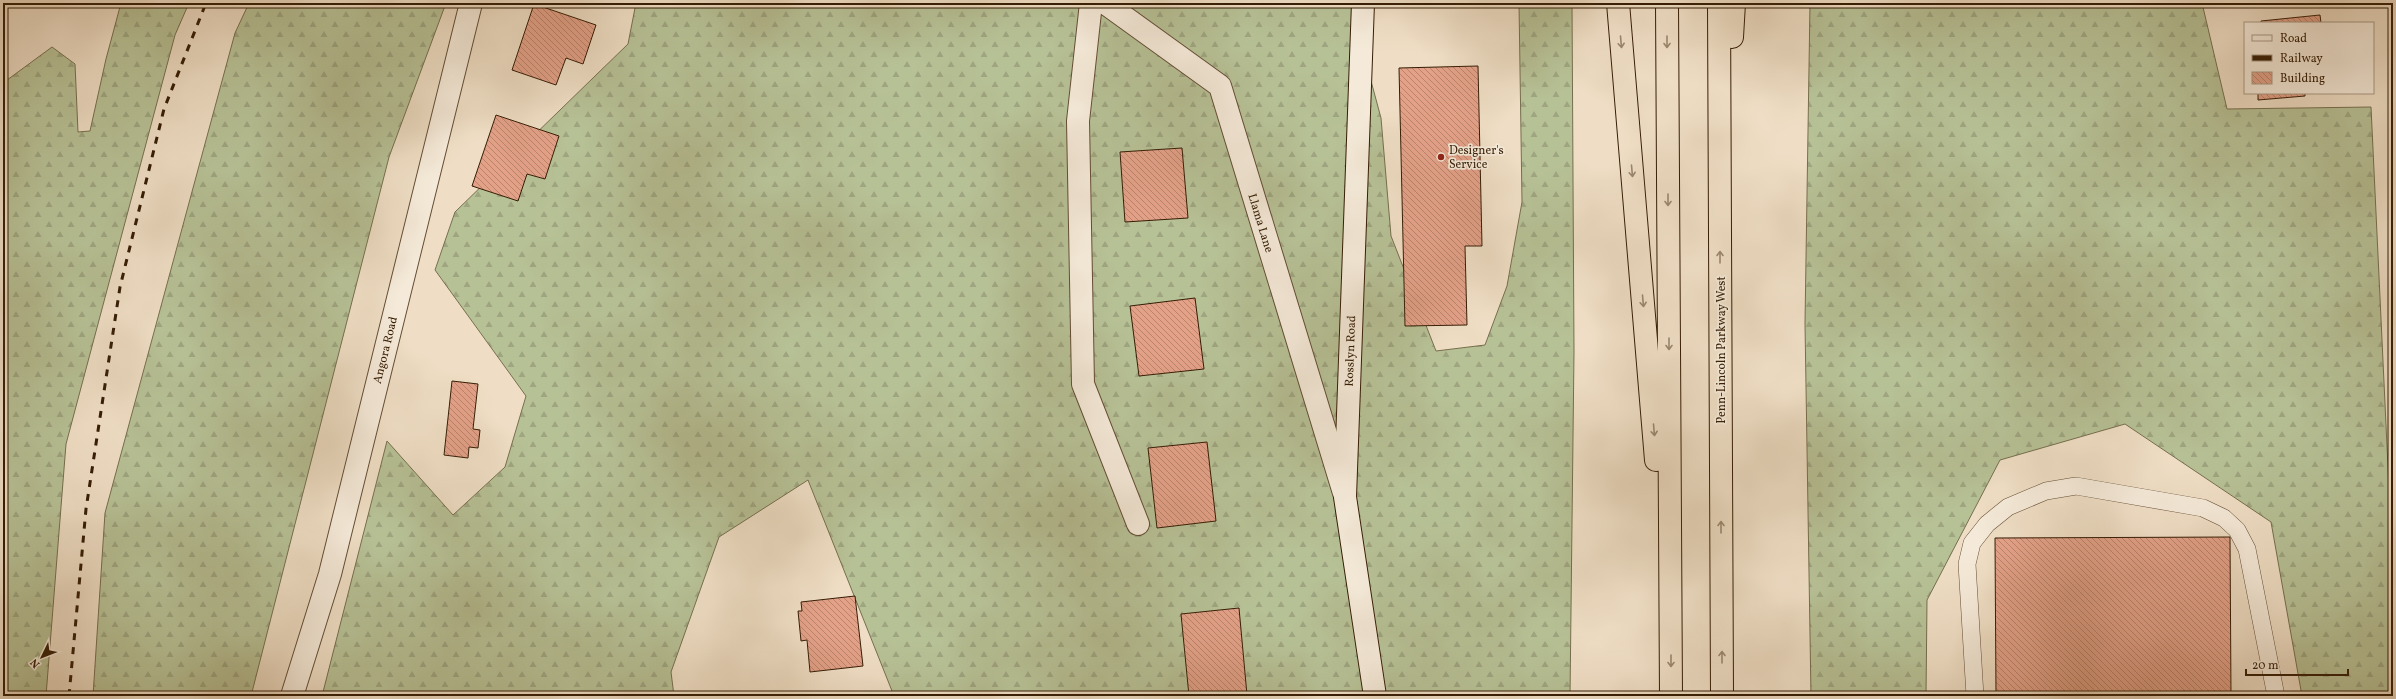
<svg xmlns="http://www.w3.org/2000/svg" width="2396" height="699" viewBox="0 0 2396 699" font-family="Vollkorn,serif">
  <defs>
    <pattern id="forest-firs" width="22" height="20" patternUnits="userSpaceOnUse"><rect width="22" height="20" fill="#b7c196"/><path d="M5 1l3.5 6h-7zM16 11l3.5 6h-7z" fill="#9ea580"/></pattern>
    <pattern id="building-back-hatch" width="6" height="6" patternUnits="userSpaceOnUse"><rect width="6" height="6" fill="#e3a188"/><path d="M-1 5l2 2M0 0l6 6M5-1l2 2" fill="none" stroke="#b9836d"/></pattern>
  </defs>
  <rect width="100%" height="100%" fill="#efdec5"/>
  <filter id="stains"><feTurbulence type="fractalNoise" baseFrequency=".005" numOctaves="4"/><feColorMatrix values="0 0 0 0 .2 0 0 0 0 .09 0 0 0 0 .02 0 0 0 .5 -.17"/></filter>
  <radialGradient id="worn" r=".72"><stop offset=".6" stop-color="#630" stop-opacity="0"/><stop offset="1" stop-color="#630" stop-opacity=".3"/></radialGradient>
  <path fill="url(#forest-firs)" stroke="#766f4e" d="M121,3H189L175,35L66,444L46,696H3V83L52,47L75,64L78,132L90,131L106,59Z
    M249,3H446L389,157L251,696H93L105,513L235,33Z
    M636,3H1350L1381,118L1391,236L1436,351L1485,345L1507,286L1522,202L1519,3H1572L1574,351L1570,696H894L808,480L719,537L671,672L674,696H322L387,441L453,515L505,467L526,396L435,270L455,212L628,44Z
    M1810,3H2202L2227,109L2371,107L2393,573V696H2302L2271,522L2125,424L2000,460L1927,600L1926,696H1811L1805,324Z"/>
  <path fill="url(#building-back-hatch)" stroke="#351d05" d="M534,4L596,25L583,64L566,58L556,85L512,70Z
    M2320,15L2321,23H2261V21Z
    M1478,66L1482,246H1465L1467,325L1405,326L1399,68Z
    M2258,93H2305V96L2258,100Z
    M496,115L559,136L545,179L527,174L518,201L472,186Z
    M1182,148L1188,218L1125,222L1120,152Z
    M1195,298L1204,369L1139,376L1130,306Z
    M452,381L478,384L473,429L480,430L478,448L469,447L468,458L444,455Z
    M1207,442L1216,521L1157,528L1148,448Z
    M2230,537L2231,696H1996L1995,538Z
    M855,596L863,666L810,672L807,640L801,641L798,611H802L801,602Z
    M1239,608L1247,695L1189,696L1181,614Z"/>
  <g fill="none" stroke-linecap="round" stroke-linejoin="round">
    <defs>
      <path id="lane" d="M1975,696L1967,564L1972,543L1987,524L2008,507L2046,491L2076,486L2203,508L2224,518L2237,530L2247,549L2276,696"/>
      <path id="street" d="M1091,3L1078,121L1083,384L1138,524
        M1105,3L1220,86L1344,493
        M292,696L330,574L471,3"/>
      <path id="secondary" d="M1363,3L1345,497L1375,696"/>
      <path id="highway" d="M1618,3L1656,460
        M1667,3L1671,696
        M1719,3L1722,696
        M1732,37L1734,3"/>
    </defs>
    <use href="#lane" stroke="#644d35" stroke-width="18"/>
    <use href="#street" stroke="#644d35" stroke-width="24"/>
    <use href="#secondary" stroke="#351d05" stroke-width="24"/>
    <use href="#highway" stroke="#351d05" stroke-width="24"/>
    <use href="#lane" stroke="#f5ead9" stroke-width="17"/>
    <use href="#street" stroke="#f5ead9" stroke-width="22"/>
    <use href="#secondary" stroke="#f5ead9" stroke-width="22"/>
    <use href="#highway" stroke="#efdec5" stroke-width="22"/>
    <path stroke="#351d05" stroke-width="3" stroke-dasharray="7 7" stroke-linecap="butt" d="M69,696L86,509L120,287L164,109L206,3"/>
  </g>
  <defs><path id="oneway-shaft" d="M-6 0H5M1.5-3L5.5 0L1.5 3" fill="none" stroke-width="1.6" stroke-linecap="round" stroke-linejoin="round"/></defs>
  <g stroke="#9b876f">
    <use href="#oneway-shaft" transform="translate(1621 42) rotate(85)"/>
    <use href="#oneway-shaft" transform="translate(1667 42) rotate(90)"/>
    <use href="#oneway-shaft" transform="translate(1632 171) rotate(85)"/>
    <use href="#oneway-shaft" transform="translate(1668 200) rotate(90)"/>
    <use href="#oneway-shaft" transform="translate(1720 257) rotate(-90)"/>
    <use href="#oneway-shaft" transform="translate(1643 301) rotate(85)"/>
    <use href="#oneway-shaft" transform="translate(1669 344) rotate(90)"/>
    <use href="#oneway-shaft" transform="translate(1654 430) rotate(85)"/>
    <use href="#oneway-shaft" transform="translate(1721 527) rotate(-90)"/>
    <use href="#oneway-shaft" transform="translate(1722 657) rotate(-90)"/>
    <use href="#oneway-shaft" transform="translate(1671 661) rotate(90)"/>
  </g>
  <circle fill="#8f2418" stroke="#f5ead9" stroke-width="1.5" cx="1441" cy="157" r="4"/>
  <g text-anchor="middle" stroke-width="3.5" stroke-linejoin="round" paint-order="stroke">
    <g font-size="12" fill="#351d05" stroke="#f5ead9" text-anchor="start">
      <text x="1449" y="154">Designer's<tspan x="1449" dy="14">Service</tspan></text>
    </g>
    <g font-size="12" fill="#351d05" stroke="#f5ead9">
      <text transform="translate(1261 223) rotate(73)" y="4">Llama Lane</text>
      <text transform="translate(385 350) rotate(-76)" y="4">Angora Road</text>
      <text transform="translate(1721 350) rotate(-90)" y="4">Penn-Lincoln Parkway West</text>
      <text transform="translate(1350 351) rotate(-88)" y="4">Rosslyn Road</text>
    </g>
  </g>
  <rect width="2396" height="699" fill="none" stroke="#efdec5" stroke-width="16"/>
  <rect x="4" y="4" width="2388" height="691" fill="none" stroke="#351d05" stroke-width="2"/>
  <rect x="8" y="8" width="2380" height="683" fill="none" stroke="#351d05"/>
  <rect x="2244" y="22" width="130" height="72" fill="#f5ead9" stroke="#a89884"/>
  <rect x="2252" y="35" width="20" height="6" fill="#f5ead9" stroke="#a89884"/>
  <text x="2280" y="42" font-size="12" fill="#351d05">Road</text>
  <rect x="2252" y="55" width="20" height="6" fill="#351d05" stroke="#a89884"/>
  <text x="2280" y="62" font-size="12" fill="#351d05">Railway</text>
  <rect x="2252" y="72" width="20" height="12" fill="url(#building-back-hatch)" stroke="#a89884"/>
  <text x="2280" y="82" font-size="12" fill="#351d05">Building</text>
  <g transform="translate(42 657) rotate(227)" stroke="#f5ead9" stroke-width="3" paint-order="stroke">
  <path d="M0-3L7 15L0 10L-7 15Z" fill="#351d05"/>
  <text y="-6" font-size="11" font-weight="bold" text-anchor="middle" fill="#351d05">N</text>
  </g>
  <path d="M2246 669v6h102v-6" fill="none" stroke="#351d05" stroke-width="2"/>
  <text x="2252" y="669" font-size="12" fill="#351d05" stroke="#f5ead9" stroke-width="3" paint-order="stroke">20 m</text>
  <rect width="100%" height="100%" filter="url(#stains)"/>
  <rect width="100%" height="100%" fill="url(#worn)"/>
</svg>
